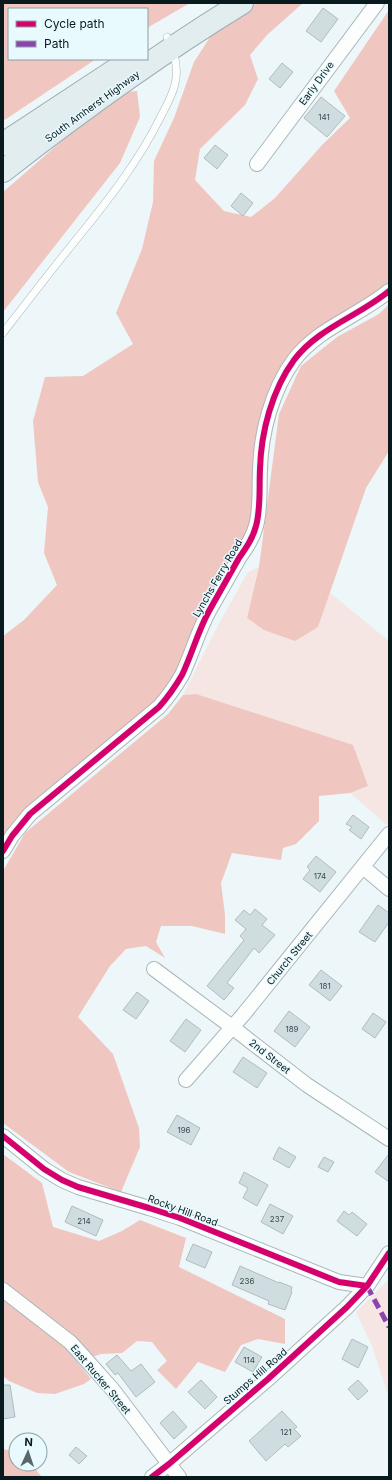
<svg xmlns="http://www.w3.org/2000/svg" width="392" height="1480" viewBox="0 0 392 1480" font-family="Inter,sans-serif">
  <rect width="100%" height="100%" fill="#edf6f9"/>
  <path fill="#f5e6e4" d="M259,567L247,618L318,627L329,592L389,641V822L387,825L350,793L368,786L196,694L183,695L217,627L248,572Z
    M389,1279V1398L372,1346L356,1312Z"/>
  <path fill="#f0c6c0" d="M3,3H190L147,28V9H9V59H96L3,121Z
    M257,3H303L267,35L250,55L258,79L245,105L200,149L195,180L224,211L251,217L275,198L323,144L350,118L334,91L389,10V283L278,373L250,524L244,540L193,628L177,671L167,688L155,703L3,839V636L24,620L57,585L44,553L48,507L38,482L33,421L45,377L83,376L133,344L116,313L142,249L153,202L154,161L174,118L194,62L216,28Z
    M137,91L140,117L120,163L3,312V192L70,134L125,92Z
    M389,304V451L366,488L318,627L295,641L264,630L247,618L259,567L279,414L301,366L337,337L379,314Z
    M196,694L353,745L368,786L350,793L319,796V821L296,844L283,848L281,860L232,853L221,883L225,915V934L192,926H161L156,942L165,958L146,946L126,949L110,966L78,1017L113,1054L139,1128L140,1147L121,1192L69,1172L3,1123V871L25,833L168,714L183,695Z
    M3,1154L42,1183L53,1227L99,1241L122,1231L140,1220L186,1238L179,1267L285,1319V1344L258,1339L241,1345L225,1372L198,1362L176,1389L157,1370L167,1361L152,1342L137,1341L122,1353L101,1354L92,1357L32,1304L3,1283Z
    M3,1298L62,1343L91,1379L84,1384L55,1394L37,1393L9,1381L3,1376Z
    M3,1449L16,1452V1464H31L42,1477H3Z"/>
  <path fill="#d0dde0" stroke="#b0bcbf" d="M323,8L338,19L321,42L306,31Z
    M282,63L293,72L280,88L269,79Z
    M321,97L345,116L327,137L304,118Z
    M215,145L228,155L217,169L204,158Z
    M241,193L253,203L243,216L231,206Z
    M353,815L369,827L361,839L349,830L352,827L346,824Z
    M316,856L336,872L320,892L303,879L310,870L307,867Z
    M378,905L389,913V922L375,942L359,932Z
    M255,909L267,919L262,925L275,935L259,953L254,948L227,983L234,988L224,1000L207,986L244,940L240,936L246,929L235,920L244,910L250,915Z
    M321,970L342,986L330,1001L309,985Z
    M137,992L149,1001L136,1019L123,1010Z
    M289,1011L310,1027L295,1047L274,1031Z
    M373,1013L386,1022L375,1038L362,1029Z
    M186,1019L201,1030L185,1052L170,1041Z
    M243,1057L267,1073L257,1088L233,1072Z
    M177,1115L200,1128L191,1145L167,1132Z
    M279,1147L296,1157L289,1168L273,1159Z
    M389,1154V1182L375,1172Z
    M324,1157L334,1162L328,1172L318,1167Z
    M244,1172L268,1185L257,1206L243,1198L248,1188L239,1183Z
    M270,1204L293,1216L283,1234L261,1222Z
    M72,1206L103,1220L96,1236L65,1222Z
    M344,1211L349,1215L352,1212L367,1224L357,1236L337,1221Z
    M193,1244L212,1252L205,1268L186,1260Z
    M240,1266L279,1283V1282L292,1287L291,1291L292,1292L285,1310L268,1304L269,1301L232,1285Z
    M352,1339L368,1347L358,1368L342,1359Z
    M244,1347L262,1357L253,1372L235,1362Z
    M117,1355L131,1371L141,1364L155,1382L136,1397L118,1373L115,1375L106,1364Z
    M201,1380L217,1397L205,1409L188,1392Z
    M358,1380L368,1391L358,1400L348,1389Z
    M3,1385H10L15,1417L3,1419Z
    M173,1411L187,1427L174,1439L160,1423Z
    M282,1411L297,1427L294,1429L301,1436L288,1447L285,1444L266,1461L249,1441Z
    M76,1447L87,1456L79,1464L69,1455Z"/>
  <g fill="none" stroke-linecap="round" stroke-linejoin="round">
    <defs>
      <path id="lane" d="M3,333C30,298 56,264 84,230C112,195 139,160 159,120C165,108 172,97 175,84C179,67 174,52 167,37"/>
      <path id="street" d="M257,164L377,3
        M3,851L12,836L30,814L159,707C168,697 175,687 182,675C192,654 198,631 209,611C219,593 229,576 239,558C246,548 253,538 256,526C261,508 259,488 260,469C261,432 272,390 294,360C318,328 359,316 389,291
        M363,867L389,889
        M154,969L232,1027L307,1085L389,1139
        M186,1080L243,1015L389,834
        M3,1136L44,1169L62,1180L78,1187L149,1208L180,1218L339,1282L367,1286
        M3,1290L70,1342L82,1355L113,1390L179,1477
        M152,1477L169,1464L268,1379L347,1307L367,1286L389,1253"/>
      <path id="primary" d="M3,144L132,59
        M3,171C80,111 159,54 242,3"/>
    </defs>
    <use href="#lane" stroke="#aab6ba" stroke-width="8"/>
    <use href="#street" stroke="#aab6ba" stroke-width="16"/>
    <use href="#primary" stroke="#9ab0b5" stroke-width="24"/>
    <use href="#lane" stroke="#fcfefe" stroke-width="7"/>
    <use href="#street" stroke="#fcfefe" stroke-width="14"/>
    <use href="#primary" stroke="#e2edef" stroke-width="22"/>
    <path stroke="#8e44ad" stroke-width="5" stroke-dasharray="10 5" stroke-linecap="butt" d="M367,1286L389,1327"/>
    <defs>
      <path id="cycleway" d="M3,851L12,836L30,814L159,707C168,697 175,687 182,675C192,654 198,631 209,611C219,593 229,576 239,558C246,548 253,538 256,526C261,508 259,488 260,469C261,432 272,390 294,360C318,328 359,316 389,291
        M3,1136L44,1169L62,1180L78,1187L149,1208L180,1218L339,1282L367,1286
        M152,1477L169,1464L268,1379L347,1307L367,1286L389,1253"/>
    </defs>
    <use href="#cycleway" stroke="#e8fafe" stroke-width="8"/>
    <use href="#cycleway" stroke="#d6006c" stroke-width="6"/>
  </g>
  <g text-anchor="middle" stroke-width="3" stroke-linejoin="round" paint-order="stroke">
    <g font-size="8" fill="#3a4b4e">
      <text x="324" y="120">141</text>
      <text x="320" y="879">174</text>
      <text x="325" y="989">181</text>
      <text x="292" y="1032">189</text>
      <text x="184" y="1133">196</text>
      <text x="277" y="1222">237</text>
      <text x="84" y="1224">214</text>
      <text x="247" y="1284">236</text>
      <text x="249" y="1363">114</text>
      <text x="286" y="1435">121</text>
    </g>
    <g font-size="10" fill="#081a1e" stroke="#e8fafe">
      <text transform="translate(316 83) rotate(-54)" y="4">Early Drive</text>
      <text transform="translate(92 106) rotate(-36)" y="4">South Amherst Highway</text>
      <text transform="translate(217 578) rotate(-60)" y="4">Lynchs Ferry Road</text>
      <text transform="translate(289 958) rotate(-51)" y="4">Church Street</text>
      <text transform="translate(270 1056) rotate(38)" y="4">2nd Street</text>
      <text transform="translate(183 1210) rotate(20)" y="4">Rocky Hill Road</text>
      <text transform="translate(255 1376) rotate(-41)" y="4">Stumps Hill Road</text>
      <text transform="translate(101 1379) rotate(50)" y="4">East Rucker Street</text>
    </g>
  </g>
  <rect width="392" height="1480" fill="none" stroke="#081a1e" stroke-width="8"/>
  <rect x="8" y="8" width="140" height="52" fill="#e8fafe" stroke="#8ea0a4"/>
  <rect x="16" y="21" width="20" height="6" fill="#d6006c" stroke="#8ea0a4"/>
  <text x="44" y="28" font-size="12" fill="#081a1e">Cycle path</text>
  <rect x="16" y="41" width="20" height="6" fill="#8e44ad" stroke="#8ea0a4"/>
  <text x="44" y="48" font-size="12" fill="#081a1e">Path</text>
  <g transform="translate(28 1452) rotate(3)"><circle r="19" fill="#e8fafe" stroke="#8ea0a4"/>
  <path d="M0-3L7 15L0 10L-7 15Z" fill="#58676b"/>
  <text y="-6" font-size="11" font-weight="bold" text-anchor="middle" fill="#081a1e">N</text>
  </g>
</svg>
